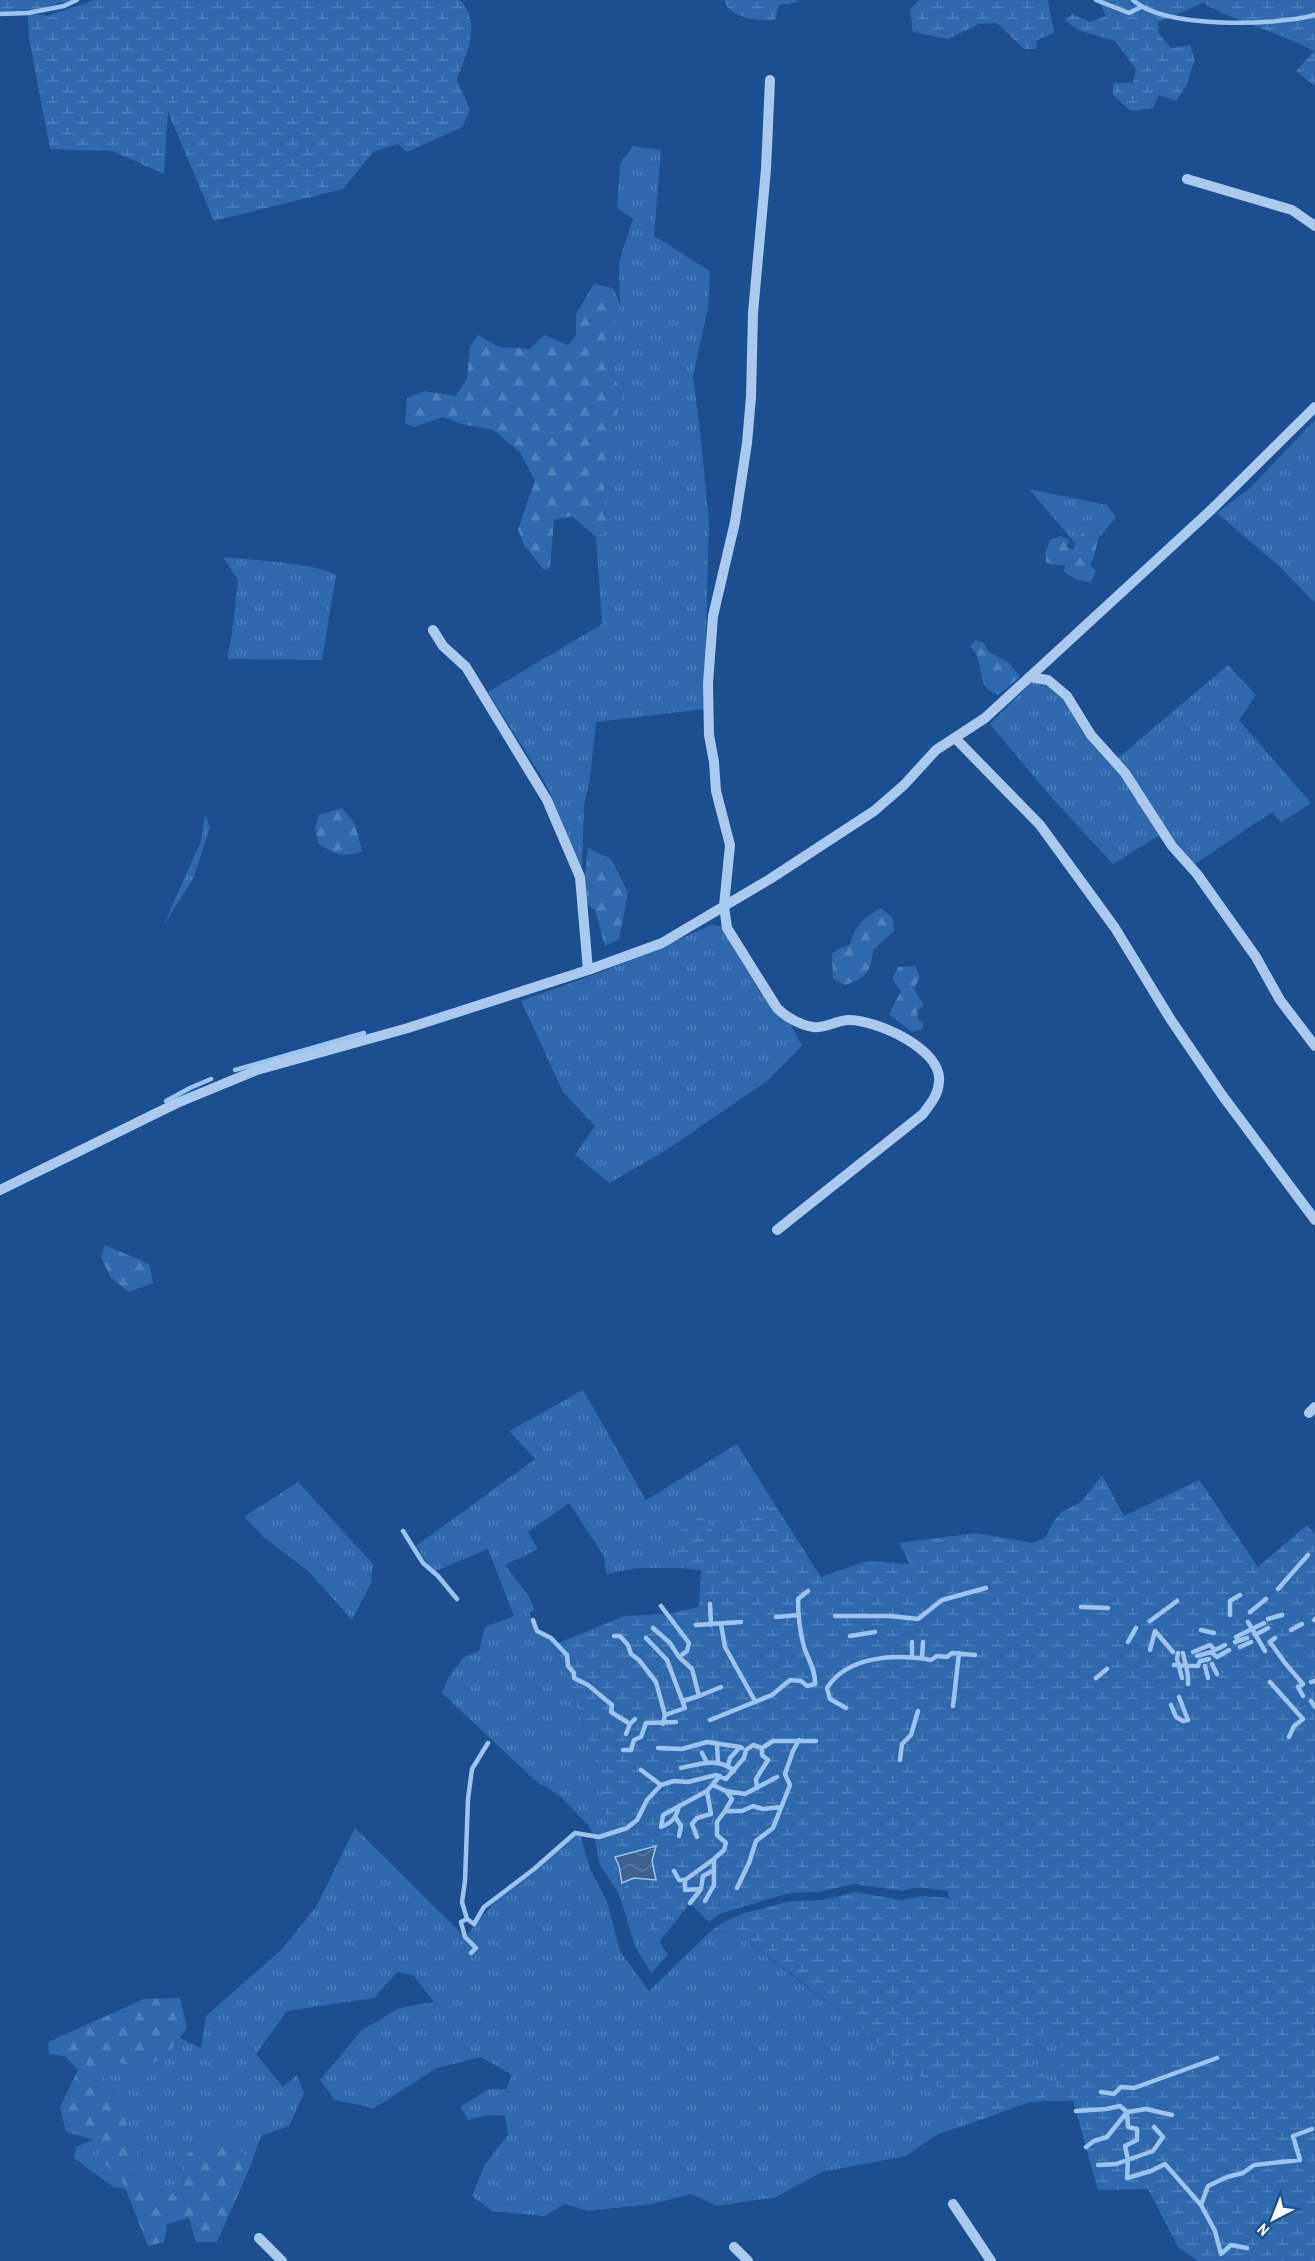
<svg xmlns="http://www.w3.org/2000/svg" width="1315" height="2261" viewBox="0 0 1315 2261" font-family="'Archivo Narrow',sans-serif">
  <defs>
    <pattern id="grass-tufts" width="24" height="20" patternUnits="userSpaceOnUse" patternTransform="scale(1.5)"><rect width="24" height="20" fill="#2e69ad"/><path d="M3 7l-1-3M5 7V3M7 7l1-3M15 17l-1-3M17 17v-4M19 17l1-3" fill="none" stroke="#4d80b9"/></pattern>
    <pattern id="forest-firs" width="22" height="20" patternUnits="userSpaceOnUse" patternTransform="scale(1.5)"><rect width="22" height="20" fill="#2e69ad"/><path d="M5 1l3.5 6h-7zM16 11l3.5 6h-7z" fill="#4d80b9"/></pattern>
    <pattern id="wetland-marsh" width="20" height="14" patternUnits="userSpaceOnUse" patternTransform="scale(1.5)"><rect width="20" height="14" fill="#2e69ad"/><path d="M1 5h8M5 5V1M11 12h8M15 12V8" fill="none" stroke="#4d80b9"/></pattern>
    <pattern id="water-waves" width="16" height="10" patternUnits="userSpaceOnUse" patternTransform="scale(1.5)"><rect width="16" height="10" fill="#3c6290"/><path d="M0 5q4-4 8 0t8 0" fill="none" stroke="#597aa1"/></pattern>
  </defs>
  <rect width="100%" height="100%" fill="#1b4f8f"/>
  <path fill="url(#grass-tufts)" d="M633,146L661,150L654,236L710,271L708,308L693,376L701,439L709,522L704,709L596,722L590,778L584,806L582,870L546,784L488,692L602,624L596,537L608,530L603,494L621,394L614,376L611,340L620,304L619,262L633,219L617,208L620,164Z
    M1315,420V603L1280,567L1217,513L1250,488Z
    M1029,489L1107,505L1116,517L1098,539L1085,531L1075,543Z
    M223,557C251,560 313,562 336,575L322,660L227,659L232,633L238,580Z
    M1228,665L1256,695L1239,720L1311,803L1281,823L1272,812L1195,864L1174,844L1158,814L1118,758Z
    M1031,683H1042L1063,699L1121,775L1160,835L1113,864L1052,798L990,724Z
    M205,815L210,827L193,879L164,924L201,841Z
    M712,925L721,926L789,1021L802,1046L768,1080L671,1147L610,1183L575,1155L595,1126L563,1092L521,1001L604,971Z
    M583,1390L646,1500L737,1444L775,1505L719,1539L702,1516L677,1534L678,1568H639L606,1574L604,1556L569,1503L528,1532L538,1549L505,1565L528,1595L535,1610L529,1612L537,1631L556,1644L595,1762L622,1883L668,1955L651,1973L635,1946L619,1894L600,1865L594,1836L589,1826L559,1795L538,1783L442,1693L448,1678L464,1657L479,1651L485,1627L514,1616L488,1549L433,1572L416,1546L535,1459L509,1431Z
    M298,1482L373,1564L371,1583L352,1620L308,1571L264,1537L244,1517Z
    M355,1828L465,1937L505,1889L534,1869L575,1833L580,1834L590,1869L607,1901L620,1951L649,1991L711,1931L730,1933L741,1937L851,2020L903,2065L945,2091L972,2123L938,2134L906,2156L822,2172L776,2197L717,2206L692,2194L652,2204L588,2211L564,2204L545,2216L492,2211L472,2196L485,2164L508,2135L505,2116L488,2115L468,2120L460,2107L489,2089H506L512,2075L481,2057L437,2068L374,2108L335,2100L320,2080L362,2030L399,2008L434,2002L413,1975L397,1972L374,1998L287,2011L256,2054L283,2087L297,2075L304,2093L289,2126L261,2136L251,2165L226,2132L186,2155L182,2197L135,2180L137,2151L127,2129L131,2100L106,2090L102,2073L114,2062L144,2067L166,2056L180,2038L201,2048L206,2016L282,1949L316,1907Z
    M1051,2031L1061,2035V2067L1055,2086L1073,2101H1045V2076L1031,2066L1039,2036Z
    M94,2139L104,2163L142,2191L113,2187L74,2158L76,2147Z"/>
  <path fill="url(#forest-firs)" d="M594,284L613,288L620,304L611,340L614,376L621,394L603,494L608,530L596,537L572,516L554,520L550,568L544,570L524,545L518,529L535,481L520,452L493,430L462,424L443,417L414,427L405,423L407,398L425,391L456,396L467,378L470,347L478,335L499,347L530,349L544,335L568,345L576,336V314Z
    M1085,531L1098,539L1094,557L1090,565L1096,571L1091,582L1077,580L1064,572L1065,565H1053L1046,562L1045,554L1050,540L1060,536L1069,540L1067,547L1073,550L1077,538Z
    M976,640L984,643L988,651L1010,664L1020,677L998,695C979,688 983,675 978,659C977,654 973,650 970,646Z
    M342,808L355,824L362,851C345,858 333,855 318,843L315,827L319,815Z
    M588,848L611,859L628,892L619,939L605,946L595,910L587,904L585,876Z
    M881,908L893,918L894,931L873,950C871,972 866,978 845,985L833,979L832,954L840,948L850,945C853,928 865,916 881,908Z
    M915,966L920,978L914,988L924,1006L917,1010L918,1020L923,1022V1029L912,1032L889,1014L901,991L892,979L898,967Z
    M105,1245L149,1264L153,1283L129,1292L111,1278L101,1257Z
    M180,1998L187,2028L166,2056L144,2067L114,2062L103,2073L106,2090L132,2100L127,2129L137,2151L135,2180L182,2197L186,2155L226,2132L251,2165L217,2242H196L189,2218L167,2224L164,2242L148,2246L122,2180L104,2163L94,2140L66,2132L60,2107L78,2070L65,2056L49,2054L48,2042L144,1999Z"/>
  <path fill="url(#wetland-marsh)" d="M0,0H77L64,6L62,2L29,13L48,16L94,0H460C482,23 467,53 457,79L470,110L462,127L407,152L398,144L373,152L343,189L214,221L168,112L164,174L112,151L50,149L29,38L28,13L0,14Z
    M724,0H798V2L779,5L775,20C758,20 731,20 724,0Z
    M919,0H1048L1054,33L1037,40L1036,49H1024L997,23L979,24L948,39L913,32L910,10Z
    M1098,0H1315V86L1296,71L1314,51C1278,32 1238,23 1203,3L1158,22L1159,34L1171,48L1190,45L1195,60L1186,86L1176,101L1159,95L1153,108L1131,111L1113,95V83H1133L1136,69L1115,41L1078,30L1065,20L1072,14L1090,22L1106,16Z
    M1102,1475L1124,1516L1199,1480L1258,1567L1307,1525L1315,1534V2261H1198L1178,2247L1148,2189L1098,2190L1073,2101L1055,2086L1061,2067V2035L1051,2031L1039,2036L1031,2065L1045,2076V2101L1030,2102L972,2123L945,2091L903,2065L851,2020L794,1976L741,1937L730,1933L711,1931L724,1922L745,1913L791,1901L823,1900L855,1892L902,1900L922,1896L949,1898L948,1891L918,1887L902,1891L854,1884L818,1892L789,1893L719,1914L709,1922L690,1903L659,1942L622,1883C640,1876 651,1865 656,1847L615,1857L595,1762L556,1644L624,1616L668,1614L699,1607L701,1570L678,1568L677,1534L702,1515L719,1539L775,1505L821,1577L867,1561L910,1564L899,1543L976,1533L1033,1543L1045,1538L1054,1521L1062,1512L1082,1501Z"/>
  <path fill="url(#water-waves)" stroke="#9cc4f0" stroke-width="1.5" d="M656,1846L652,1861L656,1880L634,1878L622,1883L619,1866L615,1857Z"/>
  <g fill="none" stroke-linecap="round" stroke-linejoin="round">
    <path stroke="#9cc4f0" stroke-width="4.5" d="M1096,0L1129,13L1141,7
      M1133,0C1165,29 1275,26 1315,15
      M0,14L28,13L64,6L77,0
      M235,1070L364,1033
      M166,1101L190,1088L211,1079
      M403,1531L423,1563L438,1576L457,1599
      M1278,1589L1308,1555
      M710,1604L711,1625
      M661,1606L689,1643L687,1651L679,1657
      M1081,1607L1108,1608
      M1250,1612L1266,1599
      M1230,1615V1601L1240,1595
      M835,1616H890L918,1619L942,1600L986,1588
      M776,1617L798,1615
      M1268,1619L1282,1615
      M533,1620L537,1631L551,1638L567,1655L568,1666L574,1673V1678L588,1685L612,1705L611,1712L630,1724
      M1314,1620L1315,1619
      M1150,1621L1177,1601
      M1248,1622L1265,1651
      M721,1624L725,1647L755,1701
      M696,1625L741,1622
      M653,1628L670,1643L679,1657L692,1669L699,1696L683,1701
      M1201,1630L1214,1633
      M1291,1630L1302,1624
      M1255,1635L1268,1628
      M614,1636H620L628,1645L631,1654L639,1660L656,1682L665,1715L663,1724
      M850,1636L875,1632
      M1236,1637L1264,1623
      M646,1638L667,1660L685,1708L665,1715
      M1275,1638L1270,1642L1285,1663L1303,1684L1298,1687L1303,1696
      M912,1642V1657
      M1128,1642L1136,1628
      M1235,1642L1247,1638
      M1240,1647L1251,1642
      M1150,1650L1155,1631L1173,1652
      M1193,1652L1210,1645L1215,1650L1225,1645
      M1178,1653L1177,1659L1182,1678
      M1183,1653C1185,1664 1189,1672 1188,1684
      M1197,1656L1211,1652L1217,1657L1229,1650
      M922,1658L923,1642
      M1212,1664L1217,1674
      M1174,1665L1198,1666L1200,1661L1209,1659
      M1205,1666L1208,1678
      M1096,1678L1107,1669
      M1270,1682L1303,1719L1294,1726L1289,1737
      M1311,1682L1315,1681
      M699,1696L721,1687
      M1311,1701L1315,1707
      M1171,1705L1176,1717L1183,1721L1188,1720L1179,1697
      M953,1706L959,1653
      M846,1708L830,1699L827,1688C848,1655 896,1654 931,1660L937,1656L947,1657L952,1653L975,1655
      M710,1720L772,1695L790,1680L801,1681L807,1686L815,1684C816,1671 808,1659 804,1647C800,1632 798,1615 798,1599L808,1591
      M626,1734L630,1724L635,1719
      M717,1744L718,1763
      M658,1748L682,1749L707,1742L740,1747
      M623,1750H631L634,1740L641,1737L646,1723L676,1722
      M702,1753L707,1763
      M900,1760L902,1744L911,1735L918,1711
      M728,1765L730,1758L740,1747L742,1748
      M681,1768C698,1764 720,1757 734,1771
      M641,1770L661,1785
      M713,1785L726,1791L732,1799L725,1811
      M757,1788L756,1779L768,1760L762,1755V1748
      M726,1791L745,1794L777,1777
      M679,1806C676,1818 673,1822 661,1827L663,1815L707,1791L720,1776
      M676,1818L681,1826L679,1836
      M697,1837L692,1824L697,1818L711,1814L707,1791
      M674,1871L679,1880H685L714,1859
      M685,1880V1890L701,1889
      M737,1888L749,1863L756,1841L773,1828L790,1785L785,1774L793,1751L799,1740
      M705,1901L714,1885V1859L724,1850L726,1843L717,1835V1822L725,1811H742L753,1806L763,1809L781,1807
      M690,1903L701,1889L703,1876L714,1870
      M467,1919L462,1902L465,1881L468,1799L472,1769L488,1743
      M471,1953L476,1948L465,1937L461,1922L467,1919L474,1924L484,1907L534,1869L575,1833L599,1837L627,1828L637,1820L647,1800L661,1785L674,1781L688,1782L716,1775L726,1779L744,1758L746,1750L753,1745L762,1748L773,1741H816
      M1101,2092L1114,2094L1121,2087L1134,2088L1217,2058
      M1076,2111L1106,2109L1120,2106L1127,2112L1146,2109L1172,2115
      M1127,2112L1128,2127L1137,2129V2140L1125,2146L1128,2160L1127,2178L1151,2171L1165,2164L1201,2205L1208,2186L1227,2177L1243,2173L1254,2165L1300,2160L1293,2136L1312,2129
      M1086,2147L1094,2141L1107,2137L1127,2112
      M1098,2165L1116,2164L1153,2151L1163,2137L1154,2127
      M1201,2205L1215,2231L1221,2254L1231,2245L1247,2248"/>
    <path stroke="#a9c9ee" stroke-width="10" d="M770,80L766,169L753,313L751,397L747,443L735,522L713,616L708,684L709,735L714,762L716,791L730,845L724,906L727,928L777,1008C786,1017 800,1025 813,1027C824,1029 837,1020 849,1020C876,1020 943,1049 939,1082C938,1096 930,1104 923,1114L777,1230
      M1187,179L1292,210L1315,226
      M433,630L443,646L466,667L547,800L580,877L588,970
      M1029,677L1048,680L1067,696L1091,735L1125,773L1172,846L1197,874L1256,957L1280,1000L1315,1046
      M955,738L1040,825L1115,928L1171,1020L1222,1095L1315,1220
      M0,1190L177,1103L257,1070L408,1028L588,970L662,943L770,879L874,811L904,785L936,750L985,718L1211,510L1315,407
      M1309,1413L1315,1407
      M953,2204L991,2261
      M259,2238L282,2261
      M734,2247L748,2261"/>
  </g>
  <g transform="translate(1273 2219) rotate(222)" stroke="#1b4f8f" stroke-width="4.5" paint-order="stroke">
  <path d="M0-4.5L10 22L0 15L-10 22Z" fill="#ffffff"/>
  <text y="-9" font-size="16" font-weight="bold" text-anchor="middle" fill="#ffffff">N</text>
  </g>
</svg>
